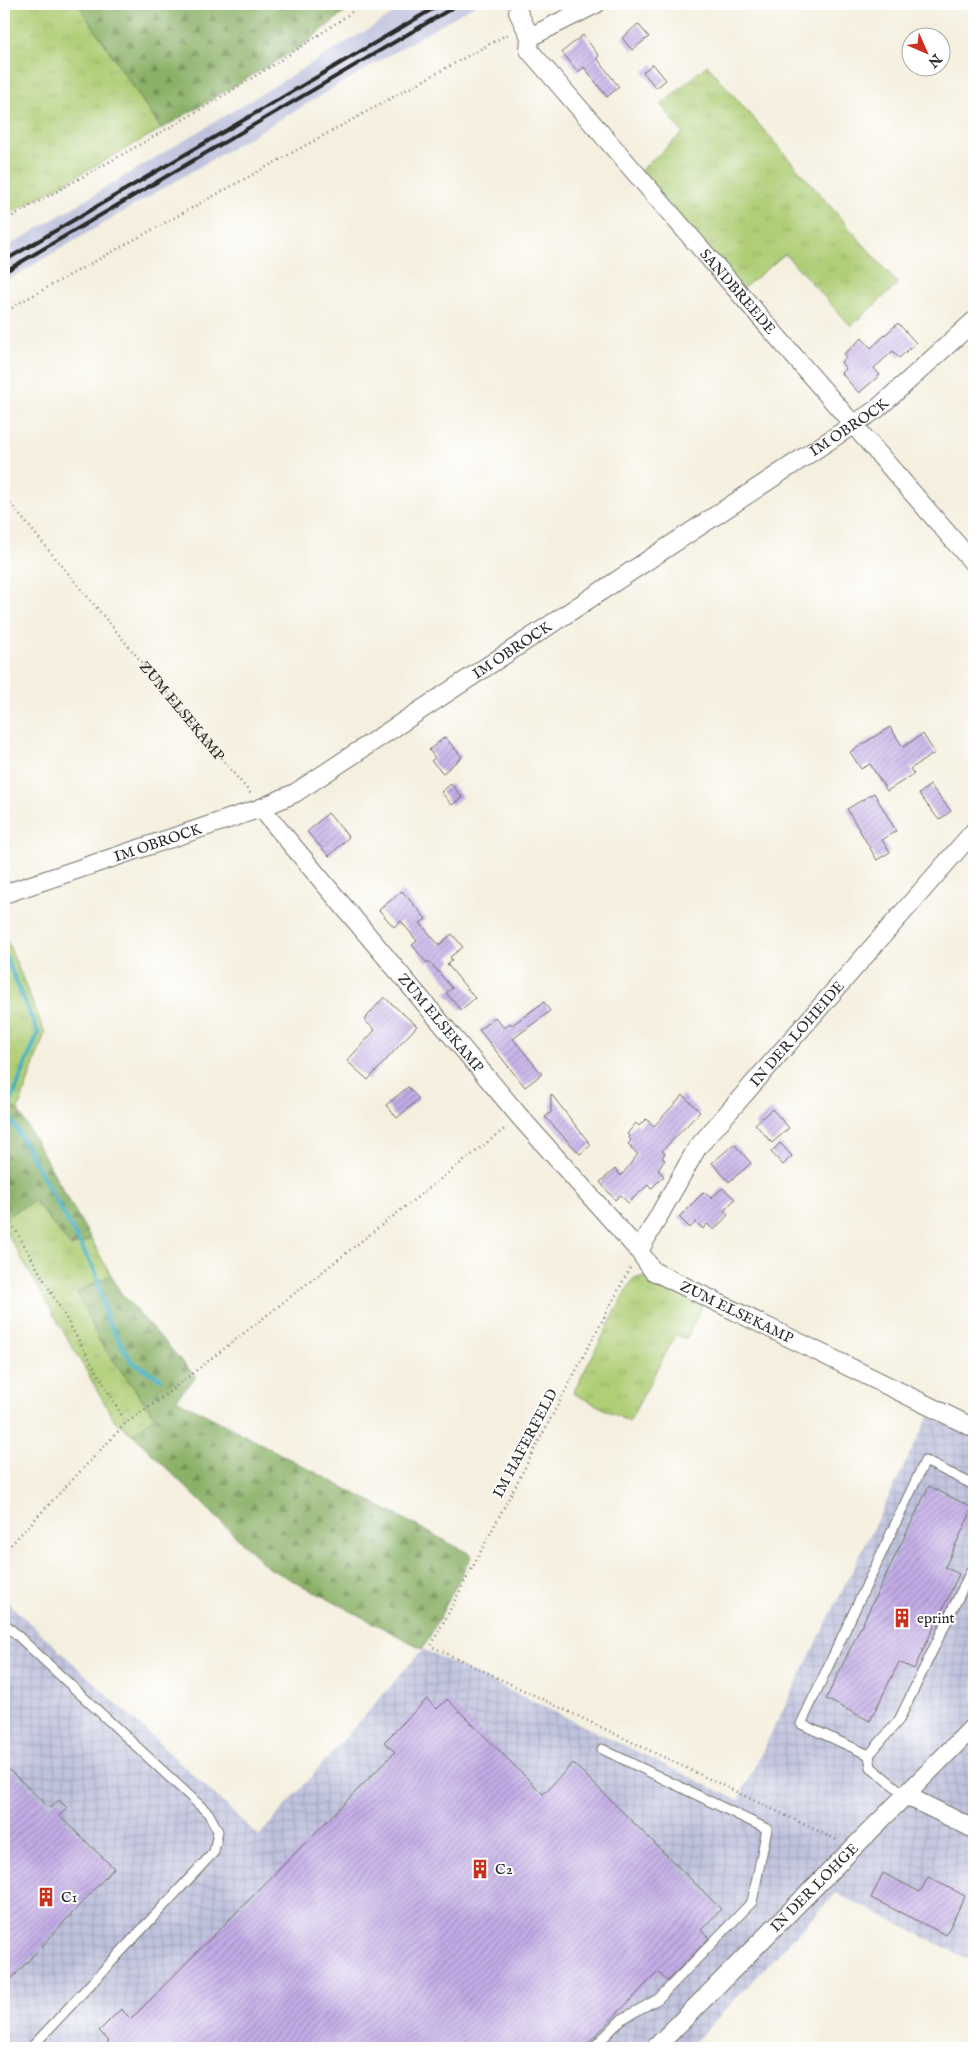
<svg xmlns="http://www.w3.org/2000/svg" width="978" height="2052" viewBox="0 0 978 2052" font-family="'IM FELL English',serif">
  <defs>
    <pattern id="industrial-grid" width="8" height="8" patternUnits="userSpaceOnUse" patternTransform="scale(1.25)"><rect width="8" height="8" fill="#bfc2dd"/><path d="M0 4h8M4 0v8" fill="none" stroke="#a4a7be"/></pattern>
    <pattern id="grass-tufts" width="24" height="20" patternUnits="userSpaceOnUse" patternTransform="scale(1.25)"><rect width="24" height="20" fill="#afce76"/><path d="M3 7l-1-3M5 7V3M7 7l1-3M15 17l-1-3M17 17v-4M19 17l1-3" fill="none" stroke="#97b166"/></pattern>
    <pattern id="forest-firs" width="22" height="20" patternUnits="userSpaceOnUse" patternTransform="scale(1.25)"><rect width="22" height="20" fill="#8bb167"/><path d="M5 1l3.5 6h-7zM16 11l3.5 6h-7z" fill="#729055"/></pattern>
    <pattern id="building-hatch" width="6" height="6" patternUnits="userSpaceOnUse" patternTransform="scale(1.25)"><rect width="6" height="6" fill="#c3ace7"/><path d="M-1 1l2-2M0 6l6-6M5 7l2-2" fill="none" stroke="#9f8cbb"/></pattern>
  </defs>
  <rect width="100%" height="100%" fill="#fff"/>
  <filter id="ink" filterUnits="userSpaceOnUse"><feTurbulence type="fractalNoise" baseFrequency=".02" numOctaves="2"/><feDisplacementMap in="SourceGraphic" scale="10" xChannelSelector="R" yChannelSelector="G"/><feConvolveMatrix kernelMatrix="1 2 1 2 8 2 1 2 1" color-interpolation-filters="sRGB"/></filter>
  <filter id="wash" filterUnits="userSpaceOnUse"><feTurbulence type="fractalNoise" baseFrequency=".0096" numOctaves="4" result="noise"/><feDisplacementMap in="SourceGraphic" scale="20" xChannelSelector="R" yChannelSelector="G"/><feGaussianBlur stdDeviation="1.12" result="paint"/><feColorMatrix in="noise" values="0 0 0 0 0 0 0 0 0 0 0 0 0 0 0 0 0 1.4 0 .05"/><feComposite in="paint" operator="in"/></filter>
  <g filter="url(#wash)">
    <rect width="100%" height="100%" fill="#f4efde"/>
    <path fill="url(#industrial-grid)" d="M929,1416L974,1438V1962L836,1893L689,2048H4V1599L259,1836L423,1649L738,1800Z"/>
    <path fill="#bfc2dd" d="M410,4H476L4,282V249Z"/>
    <path fill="url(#grass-tufts)" stroke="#6d7c50" d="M4,4H78L161,129L4,217Z
      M707,65L898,284L851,326L785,254L742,289L640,171L683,133L661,105Z
      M4,933L45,1033L18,1110L4,1105Z
      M35,1201L71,1247L91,1239L111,1275L77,1292L100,1342L155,1417L132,1434L115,1421L4,1228V1217Z
      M643,1276L703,1304L686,1339L676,1334L629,1422L573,1393L632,1280Z"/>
    <path fill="url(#forest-firs)" stroke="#5b6e49" d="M78,4H355L302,46L161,129Z
      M4,1105L18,1110L91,1239L71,1247L35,1201L4,1217Z
      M111,1275L121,1293L196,1377L176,1399L472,1555L423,1649L267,1567L132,1434L155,1416L100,1342L77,1293Z"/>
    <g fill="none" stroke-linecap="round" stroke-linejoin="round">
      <path stroke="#42b0bf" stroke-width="4.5" d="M4,953L38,1033L7,1112L96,1273L107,1320L132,1362L161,1379"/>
    </g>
    <g id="blocks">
      <path fill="url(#building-hatch)" d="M638,24L649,37L632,50L622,38Z
        M583,35L599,56L597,58L619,87L607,97L584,67L578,72L562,52Z
        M653,64L666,80L656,88L643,72Z
        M898,323L916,343L899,358L893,351L874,368L880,375L859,393L841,373L846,369L841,362L847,357L844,354L862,338L871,348Z
        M890,727L903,747L923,734L935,753L910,769L914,774L887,791L870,764L861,769L850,752Z
        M445,737L462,757L443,773L431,761L435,758L429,750Z
        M451,784L462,797L452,805L441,792Z
        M930,785L951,811L939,820L919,794Z
        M874,793L896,831L882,840L890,852L877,860L847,809Z
        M328,813L349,837L329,856L307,832Z
        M402,891L426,919L420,923L439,945L452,934L463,947L450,957L452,960L447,964L475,998L461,1010L446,993L452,988L429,961L427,963L412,945L417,941L401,921L394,927L379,910Z
        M384,997L417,1026L368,1080L347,1061L375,1030L364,1020Z
        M544,1002L550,1011L513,1039L542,1074L525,1087L479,1030L495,1017L504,1028L510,1023L512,1025Z
        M408,1087L419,1099L397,1118L386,1105Z
        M551,1094L591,1145L580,1154L545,1117L551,1112Z
        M683,1095L700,1112L662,1151L665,1153L662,1158L665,1160L658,1170L664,1176L651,1189L648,1185L628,1203L621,1195L615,1200L600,1182L615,1169L621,1176L638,1154L630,1148L632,1147L628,1144L631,1140L629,1138L630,1136L627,1134L636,1123L639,1126L646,1119L654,1126Z
        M772,1109L789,1128L772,1143L755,1124Z
        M780,1143L792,1156L783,1165L771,1152Z
        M734,1144L751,1163L729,1182L712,1163Z
        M723,1188L735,1199L724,1211L728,1215L714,1230L707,1224L703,1229L696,1222L690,1228L679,1217L704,1192L711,1198Z
        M929,1486L973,1508L945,1567L959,1574L914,1669L899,1662L870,1721L826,1699Z
        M427,1699L437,1709L447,1699L543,1794L573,1763L721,1909L701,1930L709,1938L667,1981L658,1972L583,2048H102L109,2041L99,2031L121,2009L131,2019L395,1752L384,1742Z
        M4,1765L50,1808L59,1800L67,1808L59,1816L114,1868L4,1987Z
        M883,1873L920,1892L928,1877L965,1896L946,1935L871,1898Z"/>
    </g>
  </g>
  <g filter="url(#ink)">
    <use href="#blocks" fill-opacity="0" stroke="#71706a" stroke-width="1"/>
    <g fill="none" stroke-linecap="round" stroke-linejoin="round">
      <defs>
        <path id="service" d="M974,1485L925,1461L801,1724L869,1755L899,1720L974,1565
          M4,1623L209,1814L218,1831L214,1852L31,2048
          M869,1755L871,1767L905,1795
          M593,2048L622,2019L658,1999L752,1902L767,1829L602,1749"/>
        <g id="minor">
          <path id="s2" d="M518,12L530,37L529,50L974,564"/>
          <path d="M530,37L596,4"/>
          <path id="s3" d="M261,808L520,1117L639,1251L653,1271L974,1428"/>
          <path id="s4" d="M4,894L261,808L295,793L877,409L974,321"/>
          <path id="s5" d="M639,1251L697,1148L974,831"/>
          <path d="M905,1795L974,1829"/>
          <path id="s6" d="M655,2048L974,1726"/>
        </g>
      </defs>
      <use href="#service" stroke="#71706a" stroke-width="11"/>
      <use href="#minor" stroke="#71706a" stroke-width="20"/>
      <g stroke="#71706a" stroke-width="2.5" stroke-dasharray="1 4" stroke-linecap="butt">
        <path d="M4,221C126,152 250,86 363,4"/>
        <path d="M4,314L21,302L506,35H511"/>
        <path id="s1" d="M4,496L251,794"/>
        <path d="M4,1210L126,1423"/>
        <path d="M630,1268L431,1646L839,1841"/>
        <path d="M4,1552L126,1423L156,1402L507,1127"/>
      </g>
      <use href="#service" stroke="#fff" stroke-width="9"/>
      <use href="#minor" stroke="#fff" stroke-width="18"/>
      <path stroke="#2b2b2b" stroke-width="4" d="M4,261L441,4
        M4,272L459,4"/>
    </g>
  </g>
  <defs>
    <symbol id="building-bare" viewBox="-9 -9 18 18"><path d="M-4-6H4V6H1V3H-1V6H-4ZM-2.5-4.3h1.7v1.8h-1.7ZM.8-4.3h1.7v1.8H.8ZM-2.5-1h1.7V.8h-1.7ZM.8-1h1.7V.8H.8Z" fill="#c8321e" stroke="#fff" stroke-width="2.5" paint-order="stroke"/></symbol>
  </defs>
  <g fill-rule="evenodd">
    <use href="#building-bare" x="888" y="1604" width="28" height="28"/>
    <use href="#building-bare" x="466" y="1855" width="28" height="28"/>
    <use href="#building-bare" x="32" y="1883" width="28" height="28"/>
  </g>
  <g text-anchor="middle" stroke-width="4" stroke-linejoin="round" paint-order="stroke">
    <g font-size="15" fill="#2b2b2b" stroke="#fff">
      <text dy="5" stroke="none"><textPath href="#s2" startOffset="360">SANDBREEDE</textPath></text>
      <text dy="5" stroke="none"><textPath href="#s4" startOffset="972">IM OBROCK</textPath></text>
      <text dy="5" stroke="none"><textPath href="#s4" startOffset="568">IM OBROCK</textPath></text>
      <text dy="5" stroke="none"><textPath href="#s1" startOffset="279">ZUM ELSEKAMP</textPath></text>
      <text dy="5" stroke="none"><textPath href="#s4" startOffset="162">IM OBROCK</textPath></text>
      <text dy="5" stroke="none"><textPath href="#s3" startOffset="280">ZUM ELSEKAMP</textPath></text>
      <text dy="5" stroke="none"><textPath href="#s5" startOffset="270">IN DER LOHEIDE</textPath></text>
      <text dy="5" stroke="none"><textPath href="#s3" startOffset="700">ZUM ELSEKAMP</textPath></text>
      <text transform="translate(525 1443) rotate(-62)" y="5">IM HAFERFELD</text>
      <text dy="5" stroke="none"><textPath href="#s6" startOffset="226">IN DER LOHGE</textPath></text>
    </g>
    <g font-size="15" fill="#2b2b2b" stroke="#fff" text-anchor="start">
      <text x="917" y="1623">eprint</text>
      <text x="495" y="1874">C2</text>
      <text x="61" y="1902">C1</text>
    </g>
  </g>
  <rect width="978" height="2052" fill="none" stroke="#fff" stroke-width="20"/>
  <g transform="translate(926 52) rotate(135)"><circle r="24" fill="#ffffff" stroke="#aaaaaa"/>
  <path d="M0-4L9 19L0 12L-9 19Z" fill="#c8321e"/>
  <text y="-8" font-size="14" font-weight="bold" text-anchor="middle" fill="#2b2b2b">N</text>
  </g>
</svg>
